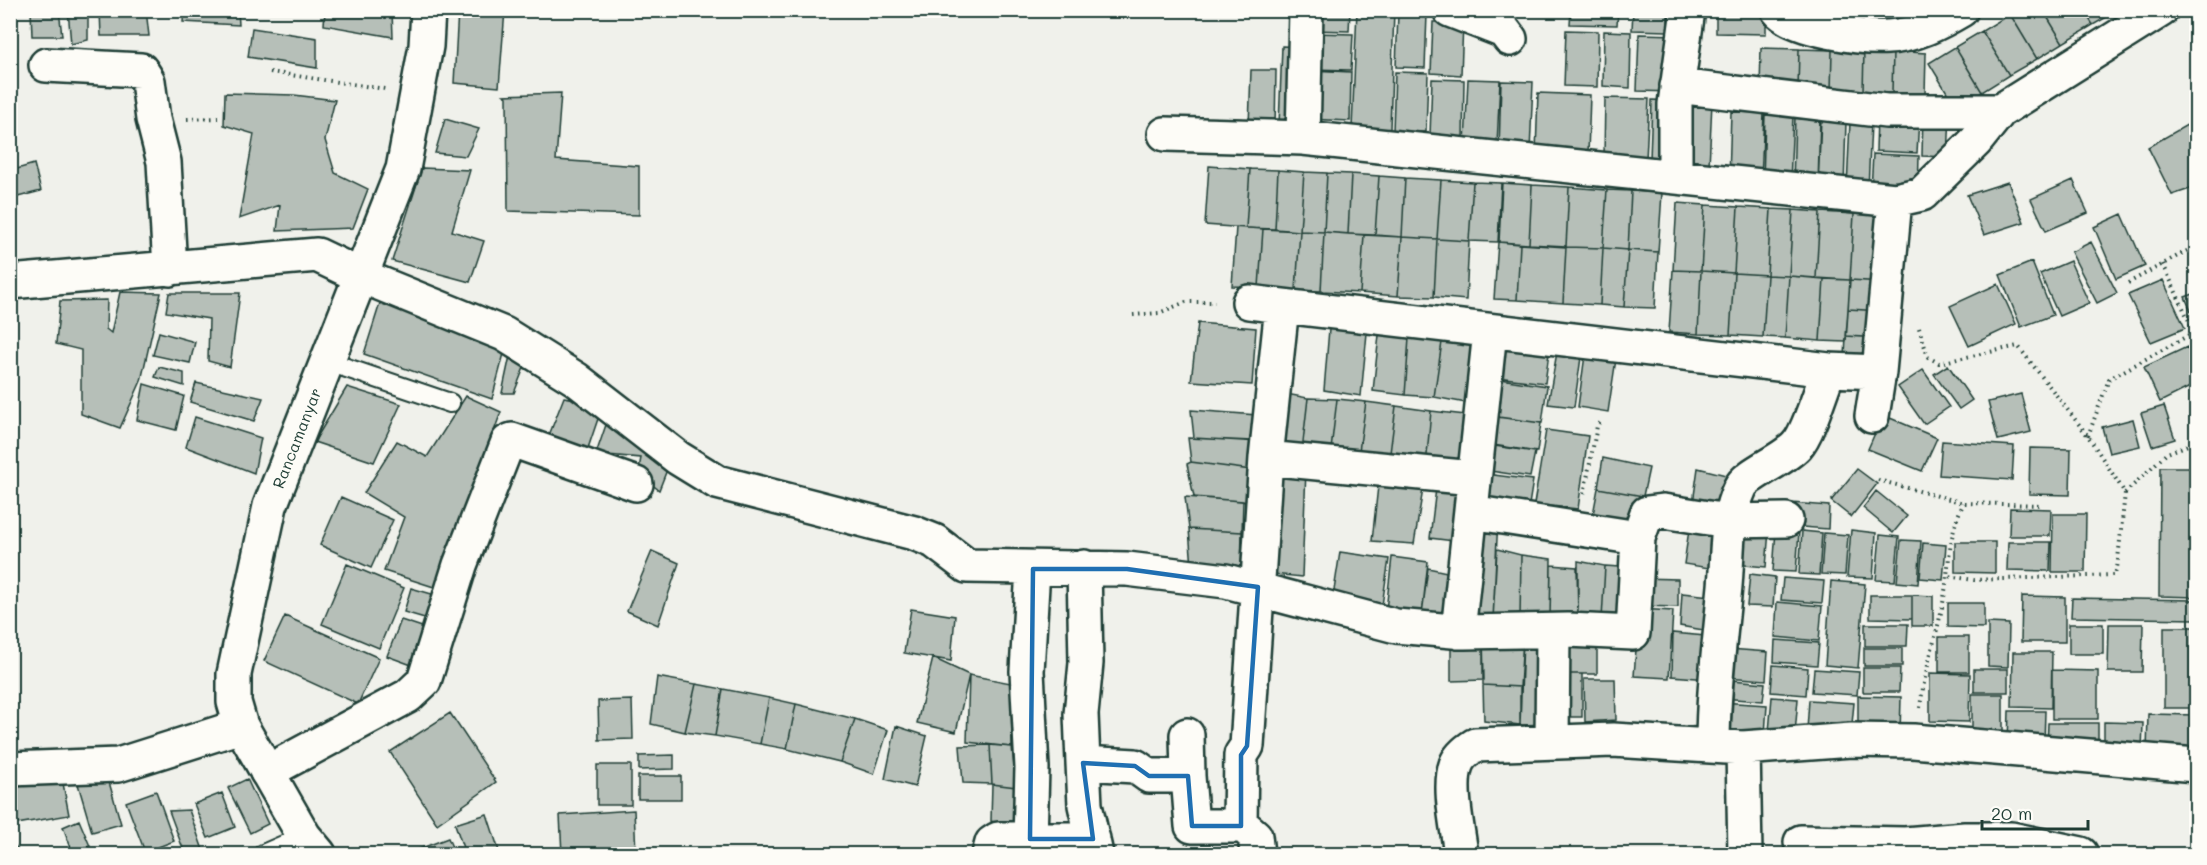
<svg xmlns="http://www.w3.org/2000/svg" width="2207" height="865" viewBox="0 0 2207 865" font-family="Mali,sans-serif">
  <rect width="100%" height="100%" fill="#f0f1eb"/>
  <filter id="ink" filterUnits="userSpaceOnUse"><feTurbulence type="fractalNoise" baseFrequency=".0167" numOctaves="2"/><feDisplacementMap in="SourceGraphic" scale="12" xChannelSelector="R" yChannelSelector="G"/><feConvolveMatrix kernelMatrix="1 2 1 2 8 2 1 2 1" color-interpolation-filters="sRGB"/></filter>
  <g filter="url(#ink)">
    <path fill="#b6bfb8" stroke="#1f3d34" stroke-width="1.5" d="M31,10H59L62,36H32Z
      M68,10H88V40L71,44Z
      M100,10H146L149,36H101Z
      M184,10H238L239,25L183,22Z
      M325,10L392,12L393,37L324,25Z
      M458,10H505L499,87L454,83Z
      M1312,10H1350L1349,31L1311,30Z
      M1357,10H1394L1390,129L1352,128Z
      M1571,10H1618L1617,25L1570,24Z
      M1633,10H1668V31L1632,30Z
      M1716,10H1766V34L1716,33Z
      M2016,10H2043L2063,43L2037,59L2010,14Z
      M2043,10H2084L2093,25L2063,43Z
      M2084,10H2116L2117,11L2093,25Z
      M1398,14H1427L1425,68L1396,67Z
      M2010,14L2037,59L2009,75L1982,31Z
      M1433,22H1463L1461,75L1431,73Z
      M252,28L317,38V68L248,57Z
      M1566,30L1598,31L1597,87L1564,86Z
      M1604,31L1631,32L1630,88L1603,86Z
      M1982,31L2009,75L1982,92L1955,47Z
      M1311,33L1353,34L1351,70L1310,69Z
      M1639,34L1678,35L1675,92L1637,91Z
      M1282,46L1302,47L1299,127L1279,126Z
      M1955,47L1982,92L1956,107L1929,63Z
      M1761,48L1799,49L1798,91L1760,89Z
      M1799,49L1832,50L1831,92L1798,91Z
      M1832,50H1864L1863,92H1831Z
      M1864,50L1893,51L1892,93L1863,92Z
      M1893,51L1926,53L1925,94L1892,93Z
      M1251,70H1276L1275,128L1249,127Z
      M1310,70L1351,72L1350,121L1308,119Z
      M1395,72L1428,73L1426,132L1393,131Z
      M1432,79L1464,80L1463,137L1430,136Z
      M1468,79L1500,80L1497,145L1465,144Z
      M1501,81L1533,82L1530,151H1499Z
      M225,93L294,95L335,100L325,140L335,173L368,189L353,228L277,231L280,205L239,219L254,134L224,125Z
      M561,93L556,160L639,166V215L508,211L507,97L504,95Z
      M1538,93L1590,95L1588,154L1536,153Z
      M1605,98L1649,99L1646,159L1604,157Z
      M1652,100L1674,101L1672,161L1650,160Z
      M1678,101L1712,102L1709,166L1676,165Z
      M1731,112L1764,113L1761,180L1729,179Z
      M1923,112L1950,114L1948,157L1922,156Z
      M1765,115L1793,116L1790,182L1763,181Z
      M1795,116L1820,117L1818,185L1793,184Z
      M1877,117L1919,118L1917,153L1876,151Z
      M445,119L479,129L466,156L435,153Z
      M1821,119L1846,121L1844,186H1818Z
      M1850,122L1871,123L1868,189L1847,188Z
      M2192,122L2196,131V187L2172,195L2148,147Z
      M1873,154L1919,156L1918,192L1871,190Z
      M34,164L41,191L10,199V171Z
      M1209,166L1250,169L1246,228L1205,225Z
      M422,168L470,170L452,231L484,241L470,282L392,261Z
      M1250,169L1278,170L1275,229L1246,228Z
      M1278,170L1304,172L1300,231L1275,229Z
      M1304,172L1327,173L1324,232L1300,231Z
      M1327,173L1351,174L1348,234L1324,232Z
      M1351,174L1379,176L1375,235L1348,234Z
      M1379,176L1405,178L1402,237L1375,235Z
      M1405,178L1441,180L1437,239L1402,237Z
      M1441,180L1473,182L1469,241L1437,239Z
      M2073,180L2088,213L2046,231L2031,199Z
      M1473,182L1501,183L1498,242L1469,241Z
      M2008,182L2024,222L1984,235L1967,195Z
      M1502,183L1532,185L1529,244L1499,242Z
      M1532,185L1569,187L1566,246L1529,244Z
      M1569,187L1607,190L1603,248L1566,247Z
      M1607,190L1631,191L1628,250L1603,248Z
      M1631,191L1662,193L1658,252L1628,250Z
      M1677,203L1705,205L1701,271L1673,270Z
      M1705,205L1738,207L1734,273L1701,271Z
      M1738,207L1771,209L1767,275L1734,273Z
      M1771,209L1793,210L1789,276L1767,275Z
      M1793,210L1820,212L1816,278L1789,276Z
      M1820,212L1854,214L1850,280L1816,278Z
      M1854,214L1888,216L1884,282L1850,280Z
      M2122,214L2145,266L2116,279L2094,227Z
      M1236,227L1263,229L1259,287L1232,286Z
      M1263,229L1300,231L1296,290L1259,287Z
      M1300,231L1324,232L1321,291L1296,290Z
      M1324,232L1364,235L1360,293L1321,291Z
      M1364,235L1402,237L1398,296L1360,293Z
      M1402,237L1437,239L1434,297L1398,296Z
      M1437,239L1469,241L1466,300L1434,297Z
      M1498,242L1520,244L1517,300L1494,299Z
      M2091,242L2117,293L2097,303L2071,252Z
      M1520,244L1566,247L1563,303L1517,300Z
      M1566,247L1603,248L1600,305L1563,303Z
      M1603,248L1628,250L1624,307L1600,305Z
      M1628,250L1658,252L1655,308L1624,307Z
      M2070,261L2089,303L2059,316L2040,274Z
      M2032,262L2053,315L2021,327L2000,275Z
      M1673,270L1701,271L1698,334L1669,332Z
      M1701,271L1734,273L1730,335L1698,334Z
      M1734,273L1767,275L1763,337L1730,335Z
      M1767,275L1789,276L1785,338L1763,337Z
      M1789,276L1824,279L1820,341L1785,338Z
      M1824,279L1850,280L1846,342L1820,341Z
      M1850,280L1884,282L1882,311L1848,309Z
      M2163,280L2185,328L2151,342L2128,295Z
      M1998,284L2016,324L1969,346L1950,306Z
      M120,292L161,293L141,381L120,428L81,414V350L56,344L60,301L107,300L106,329L111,333Z
      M169,293H240L230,367L208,361L209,319L166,312Z
      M2196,293V323L2185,297Z
      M381,300L506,346L492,399L364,354Z
      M1848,309L1882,311L1880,338L1846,336Z
      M1198,323L1256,328L1252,385L1191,381Z
      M1329,329L1367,333L1361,396L1324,390Z
      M159,332L195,342L190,363L153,355Z
      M1379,335L1409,338L1405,395L1373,391Z
      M1846,336L1880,338L1879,360L1845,358Z
      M1409,338L1442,342L1434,397L1405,395Z
      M1502,338L1550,345L1545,383L1497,377Z
      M1442,342L1482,347L1477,405L1434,397Z
      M1558,346L1582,350L1574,407L1548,404Z
      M2187,347L2196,365V384L2160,402L2144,367Z
      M511,351L527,360L514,393H502Z
      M1585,355L1616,359L1608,412L1578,407Z
      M1948,365L1972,400L1959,409L1934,374Z
      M159,367L184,373V386L155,377Z
      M1923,370L1949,407L1924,424L1898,387Z
      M1494,378L1547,386L1542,423L1490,416Z
      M196,383L263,398L254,421L190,402Z
      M144,384L184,396L176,430L137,420Z
      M347,387L401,404L374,462L314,442Z
      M1281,393L1308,398L1302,451L1272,450Z
      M2021,394L2031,432L1998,440L1988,402Z
      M466,396L501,412L437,588L384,571L404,517L364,493L397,441L427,457Z
      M564,397L603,404L585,457L546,443Z
      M1308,398L1337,399L1330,458L1302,451Z
      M1337,399L1366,402L1358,458H1330Z
      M1366,402L1396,406L1389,461L1358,458Z
      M1396,406L1431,411L1426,466L1389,461Z
      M2164,406L2175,439L2152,446L2141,413Z
      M1191,410L1257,415L1259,442L1194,438Z
      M1431,411L1474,416L1467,474L1426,466Z
      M610,413L670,462L659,490L638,474L641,458L596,454Z
      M1883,415L1937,438L1922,471L1868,449Z
      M1491,416L1541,423L1537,452L1487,444Z
      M195,417L261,438L254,473L186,447Z
      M2133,419L2140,446L2109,453L2102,427Z
      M1546,430L1588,436L1578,509L1534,504Z
      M1188,438L1251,441V470L1191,462Z
      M1942,441L2014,446L2012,480L1939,475Z
      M1488,445L1535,452L1530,477L1484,470Z
      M2030,448L2071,449L2070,495L2029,494Z
      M1603,458L1649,468L1643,496L1598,488Z
      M1269,461L1306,469L1302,577L1263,573Z
      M1191,462L1251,470V502L1194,497L1187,464Z
      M2160,467H2196V597L2159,596Z
      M1698,468L1730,476L1725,509L1693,503Z
      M1857,469L1877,484L1851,517L1831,501Z
      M1478,473L1533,480L1527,517L1474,510Z
      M1379,477L1424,483L1414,544L1372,541Z
      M1437,480L1470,484L1462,542L1430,538Z
      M1598,488L1643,496L1638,531L1591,525Z
      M1876,491L1907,516L1893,533L1863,508Z
      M341,497L393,520L371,568L320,545Z
      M1185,497L1243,501L1242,532L1189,529Z
      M1791,503L1829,506L1828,529L1789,526Z
      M2010,508L2051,509L2050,536H2009Z
      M2053,514H2086L2085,572H2052Z
      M1473,516L1498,518L1493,619L1465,620Z
      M1690,523L1718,528L1715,569L1684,564Z
      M1737,528L1769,530L1766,567L1734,564Z
      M1189,529L1242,532L1241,571L1192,567Z
      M1776,530L1799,532L1796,572L1773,571Z
      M1851,530L1876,533L1873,578L1847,577Z
      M1802,531L1822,533L1819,575L1799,574Z
      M1824,533L1848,535L1845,575L1821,574Z
      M1880,535L1899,537L1895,581L1876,580Z
      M1901,540L1921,541L1918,584L1897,582Z
      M1955,542H1995V573L1955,572Z
      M2008,542H2051L2050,571L2007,570Z
      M1923,543L1946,545L1943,580L1920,578Z
      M1497,549L1521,555L1520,619H1493Z
      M652,551L679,563L658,625L627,611Z
      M1340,552L1389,559L1382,605L1333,597Z
      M1521,555L1551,559L1550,619H1520Z
      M1392,557L1428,562L1422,614L1386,610Z
      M1578,561L1605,566L1602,619L1578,617Z
      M347,564L404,588L379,648L322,624Z
      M1551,565L1577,567L1578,617L1550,619Z
      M1605,566L1634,568L1631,617L1602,619Z
      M1428,568L1461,575L1458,619L1422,614Z
      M1750,574L1775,577L1773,607L1747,606Z
      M1639,578L1678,579V607L1638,606Z
      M1783,578L1824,581L1822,603L1781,600Z
      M1831,581L1865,584L1858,668L1825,665Z
      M411,588L442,597L435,621L404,612Z
      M1682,593L1720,597L1715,632L1680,626Z
      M1870,595H1912V619L1870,618Z
      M1912,595L1933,596V626H1912Z
      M2022,596L2065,597V642H2021Z
      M2072,598L2196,600V619L2071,617Z
      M1777,602L1822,606L1819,641L1775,637Z
      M1948,603H1984V628L1948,627Z
      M911,609L955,616L951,661L904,653Z
      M1639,609L1673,611L1669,678L1634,676Z
      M285,616L379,658L358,704L264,661Z
      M401,620L431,630L417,667L387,656Z
      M1988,623L2009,624L2008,667L1988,666Z
      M1865,624H1908L1907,646H1865Z
      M2069,624H2103V654H2069Z
      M2109,624H2143L2142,672H2108Z
      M2164,627H2196V708H2164Z
      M1673,633L1716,637L1709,679L1672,676Z
      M1562,635H1597V674H1558Z
      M1451,637H1483L1484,680L1451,681Z
      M1483,637L1523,638L1520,687L1483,685Z
      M1939,637H1969V672H1939Z
      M1523,638L1551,639V724L1520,725Z
      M1775,640L1819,643L1817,665L1774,662Z
      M1864,648H1902V666H1864Z
      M1729,649L1768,652L1766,680L1727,677Z
      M2013,652H2052L2051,708L2012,707Z
      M933,658L969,675L956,732L917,723Z
      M1773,665L1808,668L1806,695L1771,692Z
      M1863,668H1900L1899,692H1863Z
      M1814,669L1859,672L1857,695L1812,692Z
      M1974,669H2008V692H1974Z
      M2052,670L2098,671V719H2052Z
      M1930,673L1970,674L1969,722L1930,721Z
      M1558,674H1582V717H1558Z
      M969,675L1011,683L1012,747L967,742Z
      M657,677L696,684L685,732L651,724Z
      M1584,679H1615L1616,720L1585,722Z
      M1721,679L1765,683L1763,701L1720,698Z
      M696,684L723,689L715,736L685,732Z
      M1483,685L1520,687V725L1484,721Z
      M723,689L769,698L760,744L715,736Z
      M1972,694H2003V735H1972Z
      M1858,696L1901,697L1900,734H1858Z
      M1772,697L1798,699L1795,733L1769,732Z
      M769,698L796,704L787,749L760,744Z
      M632,700L633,739L599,740L598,701Z
      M1809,700L1854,703L1851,734L1807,730Z
      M1720,702L1767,705L1765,734L1717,731Z
      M796,704L855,719L840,762L787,749Z
      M2009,711H2045L2044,744L2008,743Z
      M450,713L496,782L437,824L390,752Z
      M2148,714L2196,715V753H2147Z
      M855,719L888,730L874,774L840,762Z
      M2104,722L2143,723L2142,749H2104Z
      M2048,723H2098V747H2047Z
      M896,726L927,736L915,787L885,779Z
      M990,745L992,784L963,783L960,746Z
      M990,745L1012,747L1016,787L992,784Z
      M674,755V769L639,770V756Z
      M597,765H631V805H597Z
      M107,775L121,824L92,832L78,784Z
      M638,776H681V799H638Z
      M62,778L69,815L11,825L16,785Z
      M247,779L268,824L250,833L228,788Z
      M992,784L1016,787L1017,834L991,821Z
      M156,791L174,841L145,852L126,802Z
      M222,793L235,827L208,838L194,804Z
      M189,810L203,850L185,854L169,811Z
      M634,810L636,853L562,854L560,815Z
      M487,814L500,854H465L455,824Z
      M79,820L90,846L73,853L63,827Z
      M448,838L455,854H406Z
      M10,839L21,854H10Z"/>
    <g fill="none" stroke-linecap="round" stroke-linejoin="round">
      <defs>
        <path id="service" d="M326,361L450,403
          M263,854L304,836"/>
        <path id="minor" d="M1450,10L1504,31L1510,39
          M1778,10C1792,29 1864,39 1888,37C1914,36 1939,23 1961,10
          M46,65L141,70L148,81L153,119L164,162L170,269
          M1677,86L1886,111H2000L2161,10
          M1165,134L1303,138L1895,200L1879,372L1872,416
          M1303,138L1306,10
          M1675,176V104L1688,10
          M1895,200L1922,194L1976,141L2000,111
          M10,282L317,255L359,275L504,334L576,379L678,458L717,482L914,533L934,541L967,566L1127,569L1226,581L1396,626L1464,632L1568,630L1633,633L1638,538L1647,513L1663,511L1728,521L1786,520
          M1249,302L1829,370L1879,372
          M1282,306L1266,458L1473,478
          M1471,512L1638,538
          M1084,567L1086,663L1081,714L1083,763L1085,805L1096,854
          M1458,632L1490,331
          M1187,735L1188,776
          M1552,741L1553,631
          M1713,745C1713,692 1720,639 1725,586C1728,552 1725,519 1740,488C1746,474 1784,460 1797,445C1809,432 1821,388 1829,370
          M1743,748L1745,854
          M1083,763L1135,766L1149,776H1188L1192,826H1241
          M10,769L118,765L241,726
          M267,772L408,696L424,681L460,565L508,442L512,440L636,484
          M1030,839H1093
          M1801,842L1905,844L1965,839H2011L2081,854
          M989,854L992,843L998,839H1030L1032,768L1027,671L1033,569
          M1257,854L1255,836L1240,823L1241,755L1247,746L1266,458
          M1461,854C1458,830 1448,787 1456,765C1459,756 1467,750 1475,745L1613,740L1743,748L1851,740L1913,741L2196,765"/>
        <g id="tertiary">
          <path id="s1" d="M319,854L304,836L241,726L234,702V674L270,506L403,169L426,46L428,10"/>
        </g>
      </defs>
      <use href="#service" stroke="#1f3d34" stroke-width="22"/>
      <use href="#minor" stroke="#1f3d34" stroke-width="38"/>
      <use href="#tertiary" stroke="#1f3d34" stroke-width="38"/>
      <path stroke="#1f3d34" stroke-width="4" stroke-dasharray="1.5 4.5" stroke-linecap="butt" d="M270,72L385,89
        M187,119L218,118
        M2163,264L2196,336
        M2128,283L2196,246
        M1133,315L1159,313L1186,302H1215
        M1919,328L1928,357L1939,363L2018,346L2088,436L2125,493L2117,569L2114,575L1974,580L1948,576
        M2088,436L2109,379L2195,332
        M1878,480L1964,503L2042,505
        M2125,493L2167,453L2196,442
        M1584,494L1597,426L1601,420
        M1920,708C1924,673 1936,638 1943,603C1950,568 1947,534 1964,503"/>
      <use href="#service" stroke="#fdfcf7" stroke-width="18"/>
      <use href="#minor" stroke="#fdfcf7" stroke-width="33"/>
      <use href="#tertiary" stroke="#fdfcf7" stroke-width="33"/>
    </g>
  </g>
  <path fill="none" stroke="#1f6fb2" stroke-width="4.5" stroke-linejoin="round" d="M1033,569H1127L1258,587L1247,746L1241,755V826H1192L1188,776H1149L1135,766L1083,763L1093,839H1030Z"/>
  <g text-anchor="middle" stroke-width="4.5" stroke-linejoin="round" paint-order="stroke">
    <g font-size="16" fill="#1f3d34" stroke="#fdfcf7">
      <text dy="6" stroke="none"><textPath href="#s1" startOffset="448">Rancamanyar</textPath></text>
    </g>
  </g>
  <rect width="2207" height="865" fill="none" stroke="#fdfcf7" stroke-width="36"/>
  <rect x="18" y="18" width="2171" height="829" fill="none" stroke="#1f3d34" stroke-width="2" filter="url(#ink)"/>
  <path d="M1982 820v9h106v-9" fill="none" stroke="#1f3d34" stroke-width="3"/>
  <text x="1991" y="820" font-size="18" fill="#1f3d34" stroke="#fdfcf7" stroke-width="4.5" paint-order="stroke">20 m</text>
</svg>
